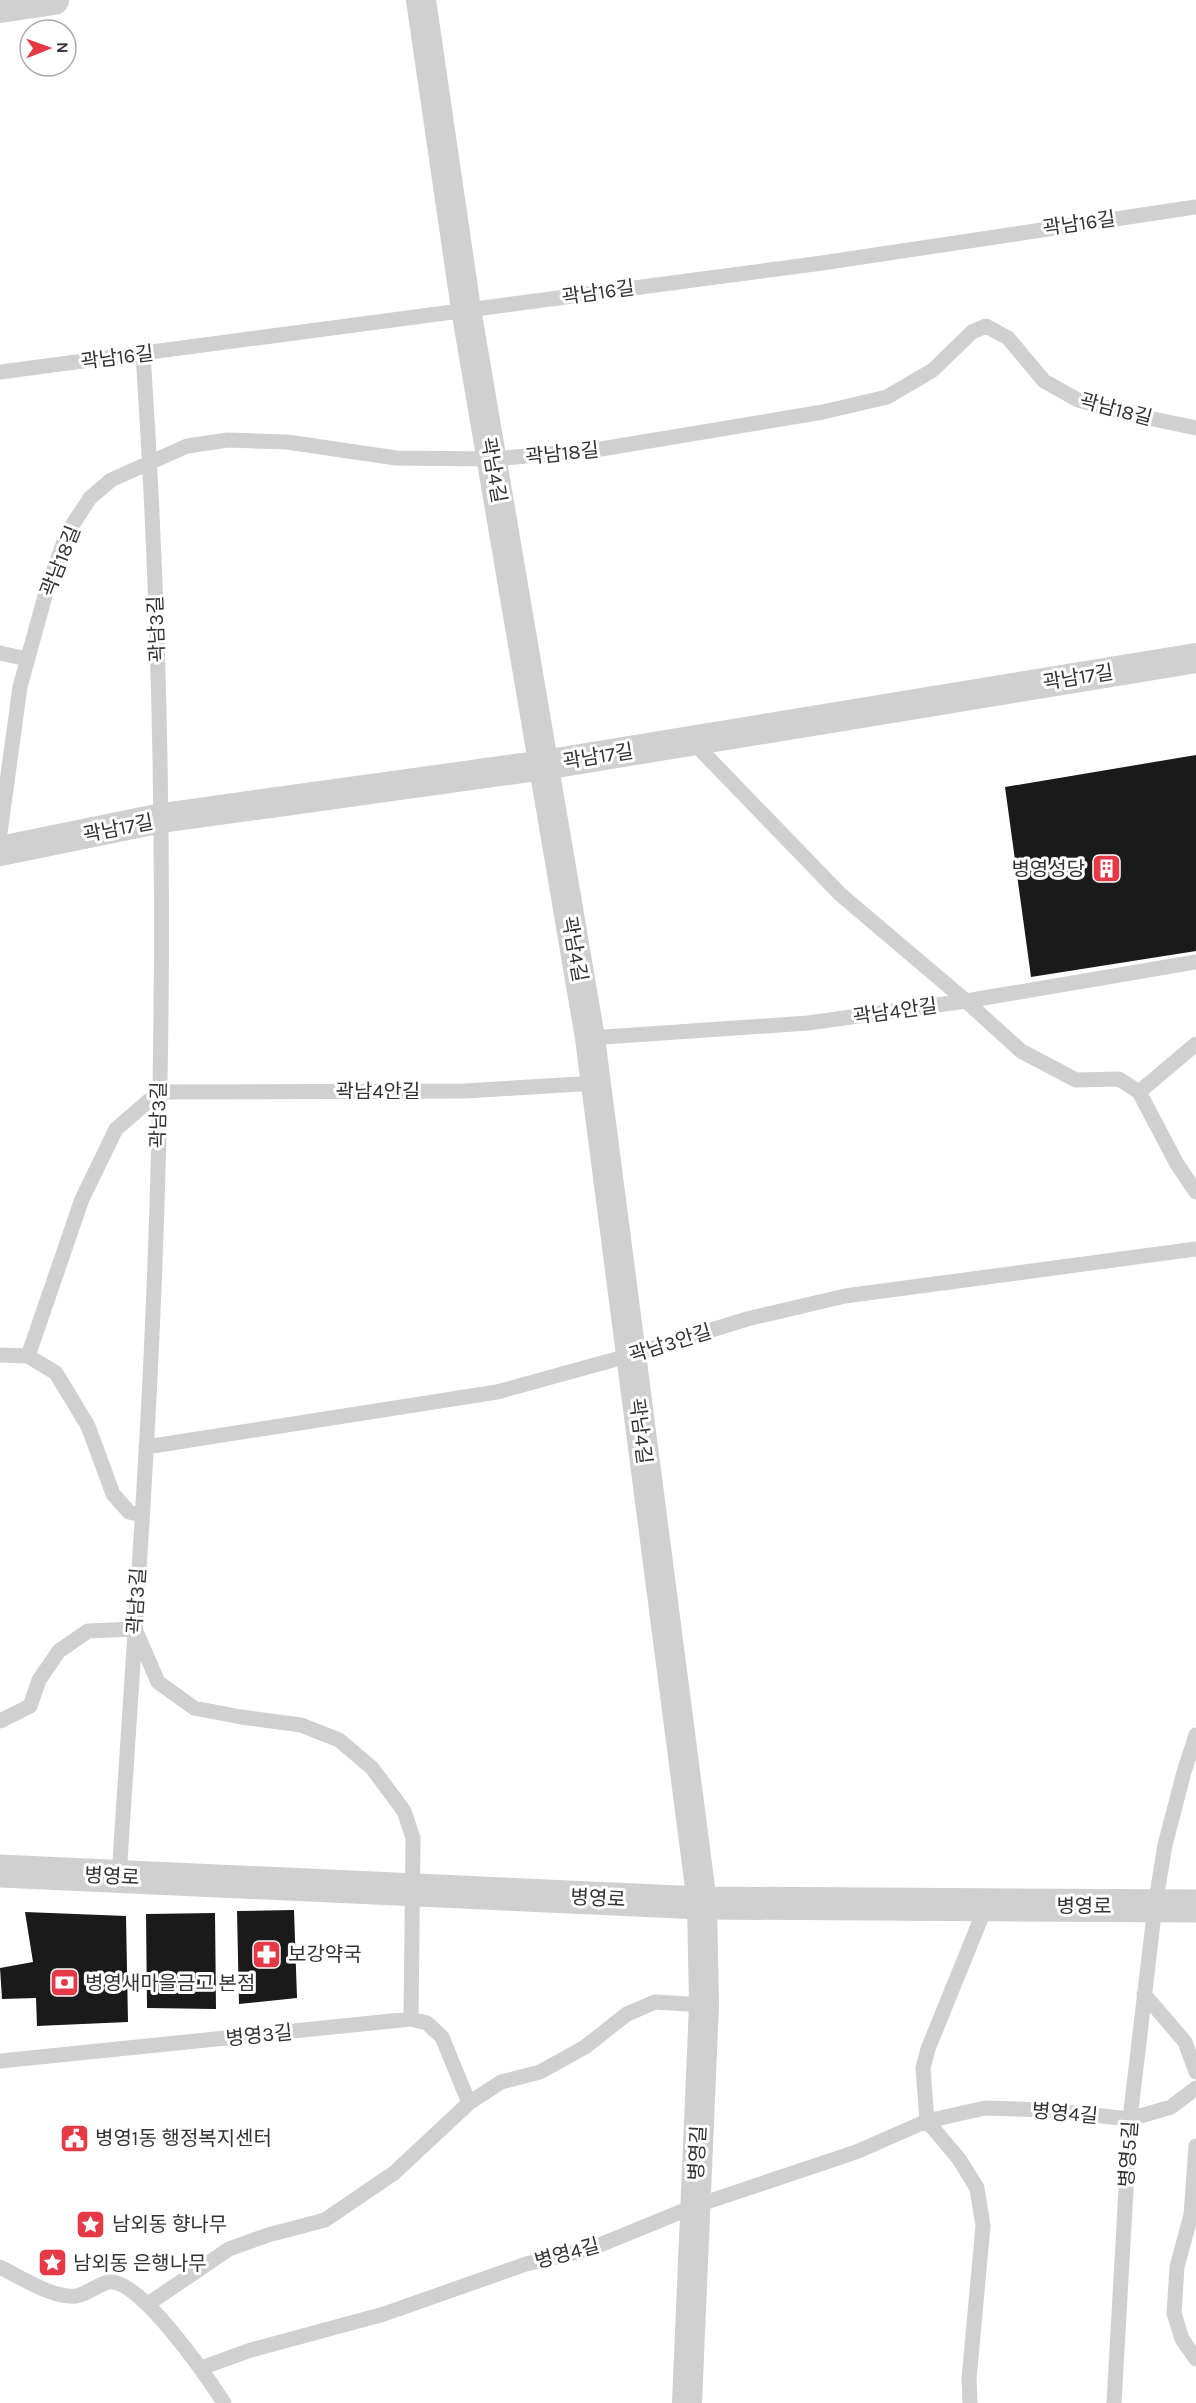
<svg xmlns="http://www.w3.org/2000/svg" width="1196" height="2403" viewBox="0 0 1196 2403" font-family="Karla,'Noto Sans KR',sans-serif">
  <rect width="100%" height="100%" fill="#fff"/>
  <path fill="#1a1a1a" d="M1196,755V951L1031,977L1005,787Z
    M294,1910L297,1998L239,2004L237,1911Z
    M25,1912L126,1916L128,2022L37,2026L36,1998L2,1999L0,1968L33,1962Z
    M215,1913L216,2009L147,2008L146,1914Z"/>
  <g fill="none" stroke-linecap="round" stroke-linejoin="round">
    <path stroke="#d0d0d0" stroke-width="15" d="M0,372L822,263L1196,207
      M0,653L27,659
      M692,741L841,895L966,1001L1021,1051L1076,1080L1119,1079L1139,1092L1177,1164L1196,1192
      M0,833L20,687L45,596L67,533L90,498L111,480L187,446L228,440L287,442L396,458L492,459L595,450L823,412L887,397L933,370L972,332L986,326L1008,338L1044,381L1078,400L1134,415L1196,428
      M590,1038L808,1023L966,1001L1196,962
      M1139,1092L1196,1044
      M0,1355L28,1356L56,1373L88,1426L113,1494L129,1512L142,1515
      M28,1356L82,1199L116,1129L159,1092L465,1091L596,1083
      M146,1447L497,1392L631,1355L747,1319L845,1296L1196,1249
      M0,1721L30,1706L39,1680L59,1651L88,1631L135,1629L158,1682L194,1708L241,1717L301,1725L339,1740L372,1768L404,1811L413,1838L411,2019
      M119,1877C130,1703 143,1530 151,1357C167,1022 165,687 143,353
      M1144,1994L1185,2042L1196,2072
      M0,2061L411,2019L427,2023L442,2037L469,2103
      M1196,2146L1191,2215L1177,2267L1174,2313L1182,2339L1196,2359
      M0,2267C20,2277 54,2299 76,2296C88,2294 99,2283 110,2282C140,2279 208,2378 224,2403
      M148,2304L229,2249L268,2235L325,2220L394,2173L469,2103L501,2082L540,2072L585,2047L627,2014L655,2002L704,2005
      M201,2368L251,2350L384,2314L526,2264L590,2249L695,2206L856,2152L927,2121L985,2108L1047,2110L1130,2119L1171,2107L1196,2088
      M970,2403L969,2379L983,2226L977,2188L959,2159L927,2121L923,2068L928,2049L986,1906
      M1114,2403L1130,2119L1155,1906L1165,1845L1184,1772L1196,1735"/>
    <path stroke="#d0d0d0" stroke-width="30" d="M421,0L466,309L590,1038L702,1903L704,2005L687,2403
      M0,8L54,0
      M0,851L162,818L544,765L1196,658"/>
    <path stroke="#d0d0d0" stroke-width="33" d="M0,1871L702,1903L1196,1906"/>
  </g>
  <defs>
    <symbol id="building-square" viewBox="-11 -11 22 22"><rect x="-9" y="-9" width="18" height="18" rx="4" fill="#e63946" stroke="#fff"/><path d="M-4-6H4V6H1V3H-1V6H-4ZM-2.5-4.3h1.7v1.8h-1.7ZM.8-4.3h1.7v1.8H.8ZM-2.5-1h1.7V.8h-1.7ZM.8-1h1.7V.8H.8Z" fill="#fff"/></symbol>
    <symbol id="pharmacy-square" viewBox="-11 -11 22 22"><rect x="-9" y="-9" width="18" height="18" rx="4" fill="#e63946" stroke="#fff"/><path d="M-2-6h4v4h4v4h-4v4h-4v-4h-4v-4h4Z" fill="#fff"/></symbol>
    <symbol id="bank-square" viewBox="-11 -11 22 22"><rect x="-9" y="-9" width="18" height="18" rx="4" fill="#e63946" stroke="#fff"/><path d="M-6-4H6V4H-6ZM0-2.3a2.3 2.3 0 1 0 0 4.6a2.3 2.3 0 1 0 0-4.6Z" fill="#fff"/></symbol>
    <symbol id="civic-square" viewBox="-11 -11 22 22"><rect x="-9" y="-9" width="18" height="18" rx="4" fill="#e63946" stroke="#fff"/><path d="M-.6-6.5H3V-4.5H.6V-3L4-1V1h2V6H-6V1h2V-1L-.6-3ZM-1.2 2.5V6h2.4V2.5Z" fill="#fff"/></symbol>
    <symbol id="sight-square" viewBox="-11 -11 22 22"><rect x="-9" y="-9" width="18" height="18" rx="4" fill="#e63946" stroke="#fff"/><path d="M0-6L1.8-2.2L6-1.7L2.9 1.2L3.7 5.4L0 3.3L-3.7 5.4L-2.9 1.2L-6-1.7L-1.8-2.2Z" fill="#fff"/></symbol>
  </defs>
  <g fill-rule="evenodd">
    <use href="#building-square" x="1090" y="852" width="33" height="33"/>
    <use href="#pharmacy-square" x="250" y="1938" width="33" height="33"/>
    <use href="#bank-square" x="48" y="1966" width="33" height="33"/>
    <use href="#civic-square" x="58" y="2122" width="33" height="33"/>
    <use href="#sight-square" x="74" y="2208" width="33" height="33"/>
    <use href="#sight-square" x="36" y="2246" width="33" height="33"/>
  </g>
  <g text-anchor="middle" stroke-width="6" stroke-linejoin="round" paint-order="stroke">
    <g font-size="20" fill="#333" stroke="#fff">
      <text transform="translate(1079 223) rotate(-8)" y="7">곽남16길</text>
      <text transform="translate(598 292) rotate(-8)" y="7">곽남16길</text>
      <text transform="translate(117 357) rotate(-7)" y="7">곽남16길</text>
      <text transform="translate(1116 409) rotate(15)" y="7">곽남18길</text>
      <text transform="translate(562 453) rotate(-6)" y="7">곽남18길</text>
      <text transform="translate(494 470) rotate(80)" y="7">곽남4길</text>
      <text transform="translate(60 561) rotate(-68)" y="7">곽남18길</text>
      <text transform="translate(156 629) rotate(-92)" y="7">곽남3길</text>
      <text transform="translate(1078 677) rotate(-9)" y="7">곽남17길</text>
      <text transform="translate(598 756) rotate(-9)" y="7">곽남17길</text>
      <text transform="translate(118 828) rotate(-11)" y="7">곽남17길</text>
      <text transform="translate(575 949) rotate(80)" y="7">곽남4길</text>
      <text transform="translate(895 1011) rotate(-8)" y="7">곽남4안길</text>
      <text x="378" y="1098">곽남4안길</text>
      <text transform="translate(158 1115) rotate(-89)" y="7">곽남3길</text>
      <text transform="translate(670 1343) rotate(-17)" y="7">곽남3안길</text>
      <text transform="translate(641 1431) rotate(83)" y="7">곽남4길</text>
      <text transform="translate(136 1601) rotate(-86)" y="7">곽남3길</text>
      <text transform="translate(112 1876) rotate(3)" y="7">병영로</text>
      <text transform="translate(598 1898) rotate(3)" y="7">병영로</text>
      <text x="1084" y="1913">병영로</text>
      <text transform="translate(259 2035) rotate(-6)" y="7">병영3길</text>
      <text transform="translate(1065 2113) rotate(5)" y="7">병영4길</text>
      <text transform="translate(697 2153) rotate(-87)" y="7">병영길</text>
      <text transform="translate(1128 2154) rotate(-86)" y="7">병영5길</text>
      <text transform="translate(567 2253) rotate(-15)" y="7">병영4길</text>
    </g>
    <g font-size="20" fill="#333" stroke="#fff" text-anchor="start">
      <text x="1085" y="876" text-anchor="end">병영성당</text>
      <text x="288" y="1961">보강약국</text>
      <text x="85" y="1990">병영새마을금고 본점</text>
      <text x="95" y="2145">병영1동 행정복지센터</text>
      <text x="112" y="2231">남외동 향나무</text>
      <text x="73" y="2270">남외동 은행나무</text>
    </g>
  </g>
  <g transform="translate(48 48) rotate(89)"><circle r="28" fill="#ffffff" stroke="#adadad" stroke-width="1.5"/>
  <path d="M0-4.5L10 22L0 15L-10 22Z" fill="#e63946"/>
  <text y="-9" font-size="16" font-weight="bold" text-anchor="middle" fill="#333333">N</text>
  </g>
</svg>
